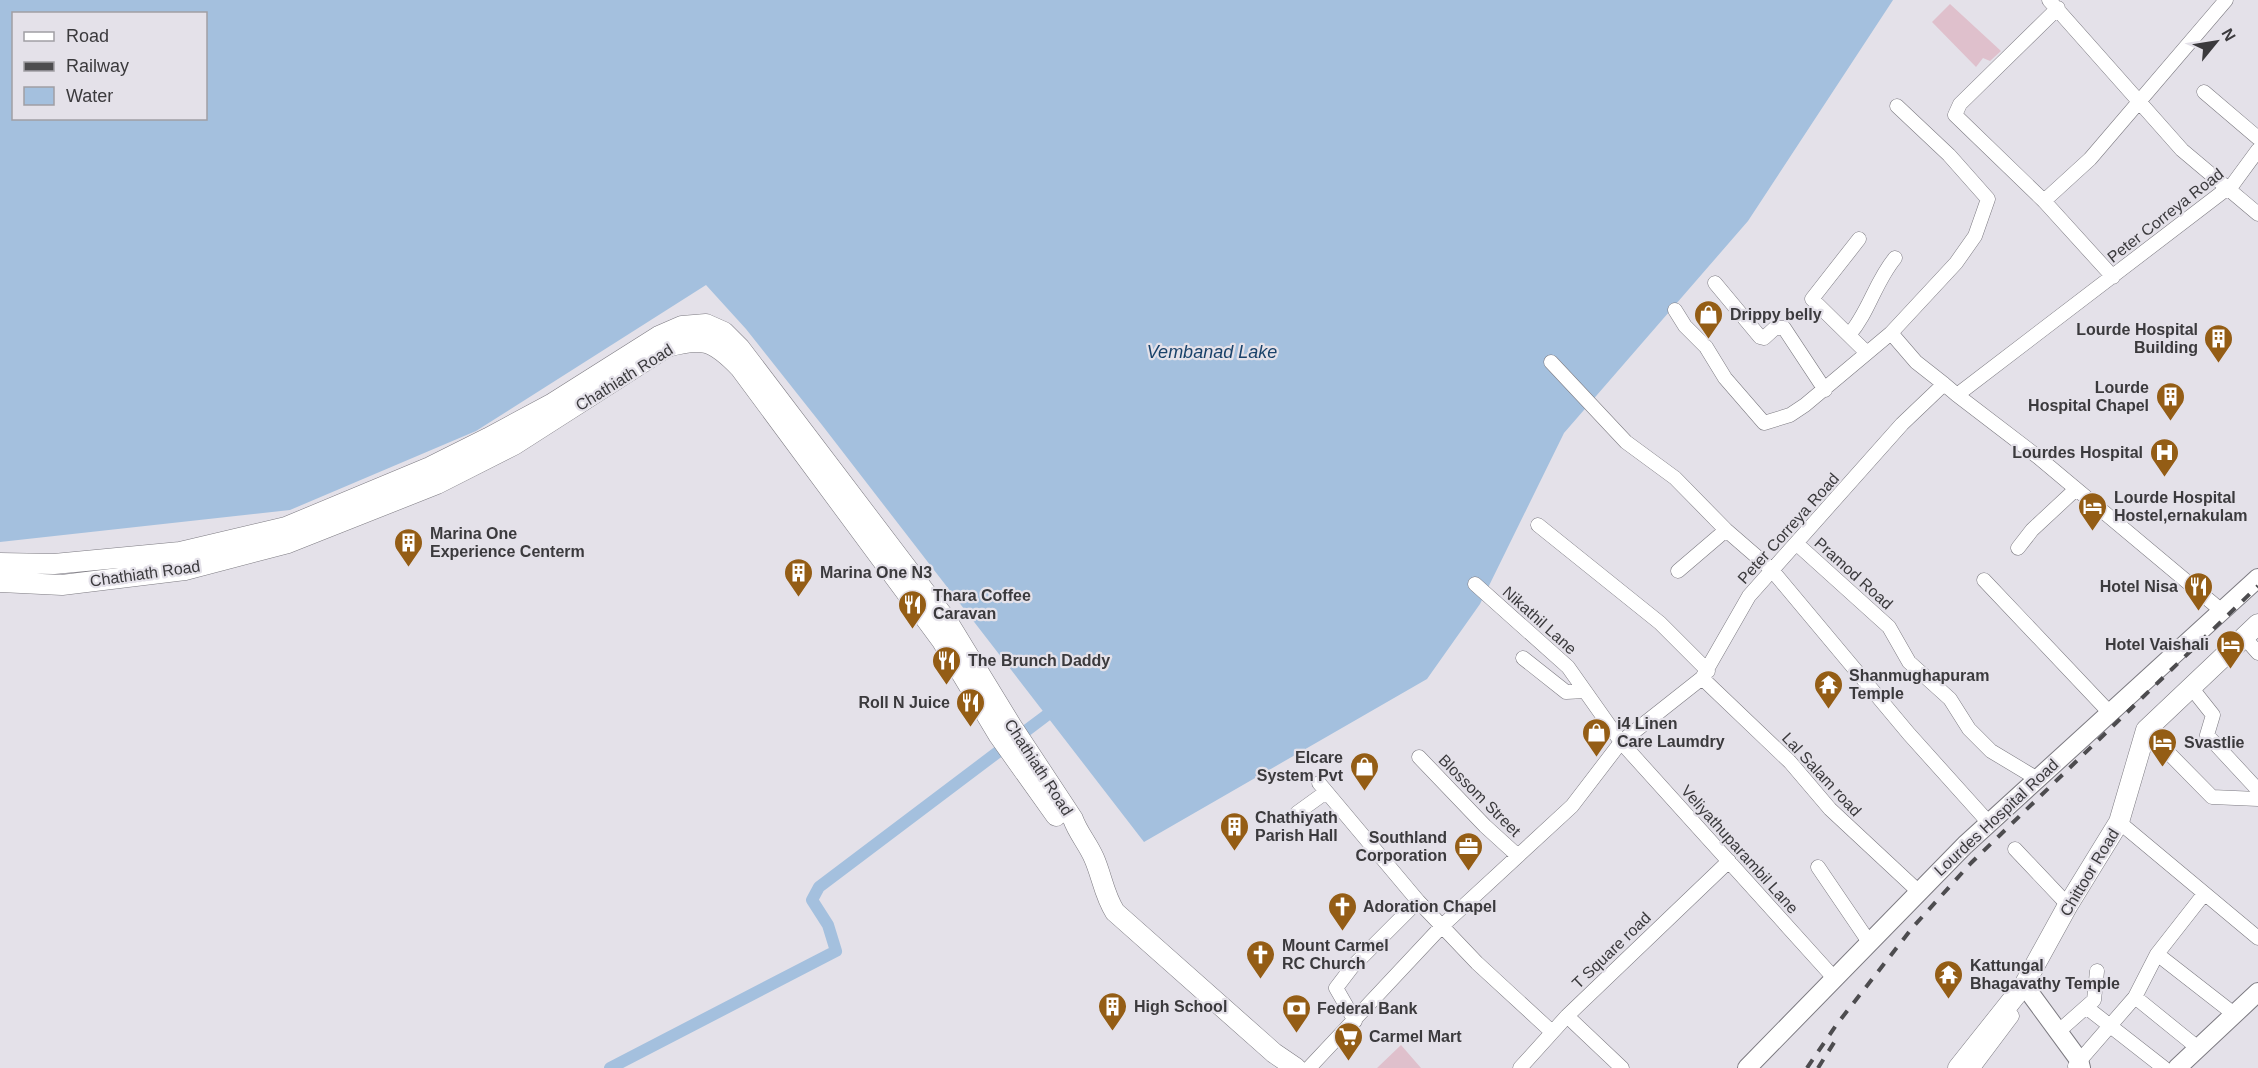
<svg xmlns="http://www.w3.org/2000/svg" width="2258" height="1068" viewBox="0 0 2258 1068" font-family="Arial,sans-serif">
  <rect width="100%" height="100%" fill="#e4e1e9"/>
  <path fill="#dfc0cc" d="M1950,4L2001,51L1990,61L1983,58L1976,67L1932,22Z
    M1401,1045L1421,1068H1377Z"/>
  <path fill="#a4c0de" fill-rule="evenodd" d="M0,0H1893L1748,221L1564,433L1480,604L1427,679L1144,842L822,425L746,329L706,285L476,431L290,510L0,542ZM14,14H206V118H14Z"/>
  <g fill="none" stroke-linecap="round" stroke-linejoin="round">
    <path stroke="#a4c0de" stroke-width="12" d="M610,1068L836,951L828,925L812,900L819,887L1047,715"/>
    <defs>
      <path id="minor" d="M2049,0L2182,150L2258,214
        M2058,8L1960,104L1955,115L2044,201L2113,277
        M2204,92L2258,138
        M2044,201L2090,159L2226,0
        M1859,239L1812,299L1867,353
        M1715,283L1760,337L1764,338L1775,328H1784L1825,390
        M1675,310L1685,326L1706,347L1725,378L1764,423L1790,415L1805,405L1891,333L1916,362L1944,384
        M1891,333L1956,263L1975,236L1988,199L1949,155L1897,106
        M1849,335C1869,312 1875,282 1895,258
        M1551,362L1626,442L1675,478L1726,530L1771,569L1909,734L1989,823
        M1957,395L2038,457L2222,611
        M1538,525L1660,623L1708,671
        M1797,544L1889,627L1909,662L1950,699L1969,729L1991,751L2036,778
        M2018,548L2032,530L2076,489
        M1678,571L1726,530
        M1984,580L2109,712
        M1475,584L1568,667L1621,742L1834,978
        M2244,637L2258,653
        M1523,658L1566,692L1585,691
        M1702,678L1790,762L1830,809L1918,891
        M2190,686L2213,715L2207,735L2258,790
        M2146,730L2212,797L2258,799
        M1419,757L1485,826L1518,856
        M1319,783L1418,901
        M1297,813L1326,792
        M2119,822L2258,938
        M2015,849L2068,905
        M1818,867L1869,942
        M2157,954L2234,1014
        M2135,997L2198,1048
        M2086,1007L2164,1068
        M1567,1016L1622,1068
        M1355,1021L1336,988L1352,967L1418,901L1477,963L1552,1032
        M2059,1031L2094,1000L2097,971
        M2075,1066L2135,997L2157,954L2204,894
        M1309,1068L1442,926L1572,806L1621,742L1702,678L1749,596L1902,424L1944,384L1957,395L2233,184L2258,150
        M1520,1068L1567,1016L1729,861
        M1973,1068L2012,1016L2005,1009"/>
      <path id="tertiary" d="M2024,985L2079,1060L2081,1068
        M1747,1068L1965,845L2258,578
        M2177,1068L2258,992"/>
      <path id="secondary" d="M0,563L54,564L180,552L286,527L430,467L488,438L553,403L659,336L682,326L706,324L724,332L740,348L948,622L1011,725L1073,819C1078,833 1088,844 1094,858C1102,876 1104,895 1115,912L1274,1053L1296,1068
        M0,582L62,585L185,570L288,543L437,484L514,445L667,347C703,337 713,340 740,368L942,641L999,736L1056,816
        M1958,1068L2024,985L2068,905L2119,822L2146,730L2258,624"/>
    </defs>
    <use href="#minor" stroke="#7c7a81" stroke-width="15"/>
    <use href="#tertiary" stroke="#7c7a81" stroke-width="20"/>
    <use href="#secondary" stroke="#7c7a81" stroke-width="21"/>
    <use href="#minor" stroke="#fff" stroke-width="14"/>
    <use href="#tertiary" stroke="#fff" stroke-width="18"/>
    <use href="#secondary" stroke="#fff" stroke-width="20"/>
    <path stroke="#4d4c4f" stroke-width="4" stroke-dasharray="10 10" stroke-linecap="butt" d="M1807,1068L1837,1024L1913,927L1971,863L2258,586
      M1818,1068L1835,1041"/>
  </g>
  <defs>
    <symbol id="shop-pin" viewBox="-11 -11 22 30"><path d="M0 17L-7.5 6A9.5 9.5 0 1 1 7.5 6Z" fill="#945d15" stroke="#e4e1e9"/><path d="M-5-2.5h2.3a2.7 3.5 0 0 1 5.4 0H5L5.5 6h-11ZM-1.5-2.5h3a1.5 2.3 0 0 0-3 0Z" fill="#fff"/></symbol>
    <symbol id="building-pin" viewBox="-11 -11 22 30"><path d="M0 17L-7.5 6A9.5 9.5 0 1 1 7.5 6Z" fill="#945d15" stroke="#e4e1e9"/><path d="M-4-6H4V6H1V3H-1V6H-4ZM-2.5-4.3h1.7v1.8h-1.7ZM.8-4.3h1.7v1.8H.8ZM-2.5-1h1.7V.8h-1.7ZM.8-1h1.7V.8H.8Z" fill="#fff"/></symbol>
    <symbol id="hospital-pin" viewBox="-11 -11 22 30"><path d="M0 17L-7.5 6A9.5 9.5 0 1 1 7.5 6Z" fill="#945d15" stroke="#e4e1e9"/><path d="M-5-5h3v3.5h4V-5h3V5h-3V1.5h-4V5h-3Z" fill="#fff"/></symbol>
    <symbol id="hotel-pin" viewBox="-11 -11 22 30"><path d="M0 17L-7.5 6A9.5 9.5 0 1 1 7.5 6Z" fill="#945d15" stroke="#e4e1e9"/><path d="M-6-4.5h1.5V1H6V5H4.5V3h-9V5H-6ZM-4 0a1.8 1.8 0 1 1 3.6 0ZM.5 0V-2.5h3Q6-2.5 6 0Z" fill="#fff"/></symbol>
    <symbol id="restaurant-pin" viewBox="-11 -11 22 30"><path d="M0 17L-7.5 6A9.5 9.5 0 1 1 7.5 6Z" fill="#945d15" stroke="#e4e1e9"/><path d="M-5-6h1v4h1v-4h1v4h1v-4h1v5L-1.5 .5V6h-2V.5L-5-1ZM5-6V6H3V1.5H1.5Q1.5-4 5-6Z" fill="#fff"/></symbol>
    <symbol id="temple-pin" viewBox="-11 -11 22 30"><path d="M0 17L-7.5 6A9.5 9.5 0 1 1 7.5 6Z" fill="#945d15" stroke="#e4e1e9"/><path d="M0-6L5-2H3V0L6.5 2.5H4V6H1.5V3h-3V6H-4V2.5H-6.5L-3 0V-2H-5Z" fill="#fff"/></symbol>
    <symbol id="office-pin" viewBox="-11 -11 22 30"><path d="M0 17L-7.5 6A9.5 9.5 0 1 1 7.5 6Z" fill="#945d15" stroke="#e4e1e9"/><path d="M-6-3h4V-5.5h4V-3h4V5H-6ZM-1-4.5V-3h2v-1.5ZM-6 0V1H6V0Z" fill="#fff"/></symbol>
    <symbol id="church-pin" viewBox="-11 -11 22 30"><path d="M0 17L-7.5 6A9.5 9.5 0 1 1 7.5 6Z" fill="#945d15" stroke="#e4e1e9"/><path d="M-1.2-6h2.4v3.5h3.3v2.4h-3.3V6h-2.4V-.1h-3.3v-2.4h3.3Z" fill="#fff"/></symbol>
    <symbol id="bank-pin" viewBox="-11 -11 22 30"><path d="M0 17L-7.5 6A9.5 9.5 0 1 1 7.5 6Z" fill="#945d15" stroke="#e4e1e9"/><path d="M-6-4H6V4H-6ZM0-2.3a2.3 2.3 0 1 0 0 4.6a2.3 2.3 0 1 0 0-4.6Z" fill="#fff"/></symbol>
    <symbol id="supermarket-pin" viewBox="-11 -11 22 30"><path d="M0 17L-7.5 6A9.5 9.5 0 1 1 7.5 6Z" fill="#945d15" stroke="#e4e1e9"/><path d="M-6-5.5h2.5l.6 2H6L4.5 2H-2.5L-4.4-4H-6ZM-1.5 3.2a1.3 1.3 0 1 0 .1 0ZM3 3.2a1.3 1.3 0 1 0 .1 0Z" fill="#fff"/></symbol>
  </defs>
  <g fill-rule="evenodd">
    <use href="#shop-pin" x="1692" y="298" width="33" height="45"/>
    <use href="#building-pin" x="2202" y="322" width="33" height="45"/>
    <use href="#building-pin" x="2154" y="380" width="33" height="45"/>
    <use href="#hospital-pin" x="2148" y="436" width="33" height="45"/>
    <use href="#hotel-pin" x="2076" y="490" width="33" height="45"/>
    <use href="#building-pin" x="392" y="526" width="33" height="45"/>
    <use href="#building-pin" x="782" y="556" width="33" height="45"/>
    <use href="#restaurant-pin" x="2182" y="570" width="33" height="45"/>
    <use href="#restaurant-pin" x="896" y="588" width="33" height="45"/>
    <use href="#hotel-pin" x="2214" y="628" width="33" height="45"/>
    <use href="#restaurant-pin" x="930" y="644" width="33" height="45"/>
    <use href="#temple-pin" x="1812" y="668" width="33" height="45"/>
    <use href="#restaurant-pin" x="954" y="686" width="33" height="45"/>
    <use href="#shop-pin" x="1580" y="716" width="33" height="45"/>
    <use href="#hotel-pin" x="2146" y="726" width="33" height="45"/>
    <use href="#shop-pin" x="1348" y="750" width="33" height="45"/>
    <use href="#building-pin" x="1218" y="810" width="33" height="45"/>
    <use href="#office-pin" x="1452" y="830" width="33" height="45"/>
    <use href="#church-pin" x="1326" y="890" width="33" height="45"/>
    <use href="#church-pin" x="1244" y="938" width="33" height="45"/>
    <use href="#temple-pin" x="1932" y="958" width="33" height="45"/>
    <use href="#building-pin" x="1096" y="990" width="33" height="45"/>
    <use href="#bank-pin" x="1280" y="992" width="33" height="45"/>
    <use href="#supermarket-pin" x="1332" y="1020" width="33" height="45"/>
  </g>
  <g text-anchor="middle" stroke-width="4.5" stroke-linejoin="round" paint-order="stroke">
    <g font-size="16" fill="#3b3a3d" stroke="#e4e1e9">
      <text transform="translate(2165 215) rotate(-38)" y="6">Peter Correya Road</text>
      <text transform="translate(624 377) rotate(-32)" y="6">Chathiath Road</text>
      <text transform="translate(1788 528) rotate(-48)" y="6">Peter Correya Road</text>
      <text transform="translate(145 573) rotate(-8)" y="6">Chathiath Road</text>
      <text transform="translate(1854 573) rotate(42)" y="6">Pramod Road</text>
      <text transform="translate(1540 620) rotate(42)" y="6">Nikathil Lane</text>
      <text transform="translate(1039 767) rotate(57)" y="6">Chathiath Road</text>
      <text transform="translate(1822 774) rotate(47)" y="6">Lal Salam road</text>
      <text transform="translate(1480 795) rotate(45)" y="6">Blossom Street</text>
      <text transform="translate(1996 817) rotate(-43)" y="6">Lourdes Hospital Road</text>
      <text transform="translate(1740 849) rotate(48)" y="6">Veliyathuparambil Lane</text>
      <text transform="translate(2089 872) rotate(-59)" y="6">Chittoor Road</text>
      <text transform="translate(1611 950) rotate(-44)" y="6">T Square road</text>
    </g>
    <g font-size="16" font-weight="bold" fill="#3b3a3d" stroke="#e4e1e9" text-anchor="start">
      <text x="1730" y="320">Drippy belly</text>
      <text x="2198" y="335" text-anchor="end">Lourde Hospital<tspan x="2198" dy="18">Building</tspan></text>
      <text x="2149" y="393" text-anchor="end">Lourde<tspan x="2149" dy="18">Hospital Chapel</tspan></text>
      <text x="2143" y="458" text-anchor="end">Lourdes Hospital</text>
      <text x="2114" y="503">Lourde Hospital<tspan x="2114" dy="18">Hostel,ernakulam</tspan></text>
      <text x="430" y="539">Marina One<tspan x="430" dy="18">Experience Centerm</tspan></text>
      <text x="820" y="578">Marina One N3</text>
      <text x="2178" y="592" text-anchor="end">Hotel Nisa</text>
      <text x="933" y="601">Thara Coffee<tspan x="933" dy="18">Caravan</tspan></text>
      <text x="2209" y="650" text-anchor="end">Hotel Vaishali</text>
      <text x="968" y="666">The Brunch Daddy</text>
      <text x="1849" y="681">Shanmughapuram<tspan x="1849" dy="18">Temple</tspan></text>
      <text x="950" y="708" text-anchor="end">Roll N Juice</text>
      <text x="1617" y="729">i4 Linen<tspan x="1617" dy="18">Care Laumdry</tspan></text>
      <text x="2184" y="748">Svastlie</text>
      <text x="1343" y="763" text-anchor="end">Elcare<tspan x="1343" dy="18">System Pvt</tspan></text>
      <text x="1255" y="823">Chathiyath<tspan x="1255" dy="18">Parish Hall</tspan></text>
      <text x="1447" y="843" text-anchor="end">Southland<tspan x="1447" dy="18">Corporation</tspan></text>
      <text x="1363" y="912">Adoration Chapel</text>
      <text x="1282" y="951">Mount Carmel<tspan x="1282" dy="18">RC Church</tspan></text>
      <text x="1970" y="971">Kattungal<tspan x="1970" dy="18">Bhagavathy Temple</tspan></text>
      <text x="1134" y="1012">High School</text>
      <text x="1317" y="1014">Federal Bank</text>
      <text x="1369" y="1042">Carmel Mart</text>
    </g>
    <g font-size="18" font-style="italic" fill="#19426a" stroke="#e4e1e9">
      <text x="1212" y="358">Vembanad Lake</text>
    </g>
  </g>
  <rect x="12" y="12" width="195" height="108" fill="#e4e1e9" stroke="#a09ea4" stroke-width="1.5"/>
  <rect x="24" y="32" width="30" height="9" fill="#ffffff" stroke="#a09ea4" stroke-width="1.5"/>
  <text x="66" y="42" font-size="18" fill="#3b3a3d">Road</text>
  <rect x="24" y="62" width="30" height="9" fill="#4d4c4f" stroke="#a09ea4" stroke-width="1.5"/>
  <text x="66" y="72" font-size="18" fill="#3b3a3d">Railway</text>
  <rect x="24" y="87" width="30" height="18" fill="#a4c0de" stroke="#a09ea4" stroke-width="1.5"/>
  <text x="66" y="102" font-size="18" fill="#3b3a3d">Water</text>
  <g transform="translate(2216 42) rotate(60)" stroke="#e4e1e9" stroke-width="4.5" paint-order="stroke">
  <path d="M0-4.5L10 22L0 15L-10 22Z" fill="#3b3a3d"/>
  <text y="-9" font-size="16" font-weight="bold" text-anchor="middle" fill="#3b3a3d">N</text>
  </g>
</svg>
